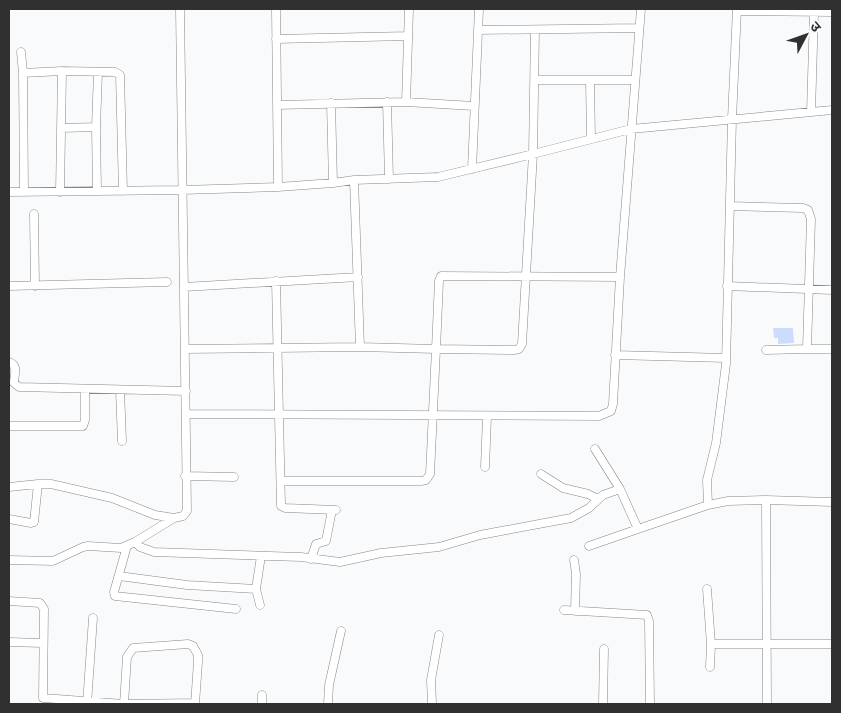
<svg xmlns="http://www.w3.org/2000/svg" width="841" height="713" viewBox="0 0 841 713" font-family="'IBM Plex Sans','Noto Sans Devanagari',sans-serif">
  <rect width="100%" height="100%" fill="#f9fafb"/>
  <path fill="#ccddfc" d="M773,328H793L794,343L778,344V338H774Z"/>
  <g fill="none" stroke-linecap="round" stroke-linejoin="round">
    <defs>
      <path id="minor" d="M276,9L278,187
        M737,9L732,119L726,364L716,443L707,480L708,505L728,501L766,500L767,704
        M737,11L832,12
        M478,30L639,28
        M535,30L533,154L522,344L519,349L514,350L436,349L439,281L441,276L620,277
        M276,39L408,36
        M21,52L23,73L24,192
        M62,71L115,72L120,75L123,191
        M23,73L62,71L60,192
        M535,80H635
        M590,80L591,139
        M387,102L389,179
        M406,102L474,106
        M331,103L333,183
        M277,105L406,102L409,9
        M811,112L814,12
        M61,128L96,127
        M472,169L479,9
        M97,191L96,127L98,72
        M9,192L182,190L278,187L333,183L354,180L438,177L533,154L631,129L832,110
        M730,206L803,208L808,210L811,219L807,349H832
        M34,214L35,286
        M276,281L281,506L285,508L336,510
        M9,286L167,282
        M727,286L832,290
        M184,287L358,277
        M185,349L360,347
        M766,350L807,349
        M615,355L726,358
        M9,362C19,365 14,375 14,383L19,387L186,391
        M120,390L122,441
        M186,414L599,416L611,411L613,404L620,277L641,9
        M9,426H83L85,420V389
        M595,449L620,489
        M485,467L487,417
        M541,474L563,488L588,494L598,499
        M185,476L234,477
        M281,481H421L426,480L430,474L436,349L360,347L354,180
        M9,487L38,484H51L112,498L155,515L174,518L183,516L187,511L180,9
        M766,500L832,502
        M9,519L31,523L34,522L38,484
        M135,542L140,547L154,552L301,557L340,562L381,553L439,547L480,535L571,518L589,508L603,495L620,489L638,529L708,505
        M127,546L114,592L115,596L236,609
        M589,546L638,529
        M311,559L316,544L326,541L332,510
        M9,560L53,561L83,547L88,546L121,548L135,542L174,518
        M574,560L576,574L575,611
        M119,576L187,585L256,589
        M707,589L711,644L710,667
        M9,601L40,603L44,609L43,698L124,704L195,703
        M260,605L256,589L261,556
        M564,610L647,615L649,621L650,704
        M9,642L42,643
        M711,644H832
        M87,704L93,618
        M124,704L127,657L133,648L188,644L193,646L198,655V662L195,704
        M262,704V695
        M328,704L329,685L341,631
        M432,704L431,680L439,635
        M603,704L604,649"/>
    </defs>
    <use href="#minor" stroke="#878788" stroke-width="9"/>
    <use href="#minor" stroke="#fff" stroke-width="8"/>
  </g>
  <rect width="841" height="713" fill="none" stroke="#303031" stroke-width="20"/>
  <g transform="translate(806 35) rotate(49)" stroke="#f9fafb" stroke-width="4" paint-order="stroke">
  <path d="M0-4L9 19L0 12L-9 19Z" fill="#303031"/>
  <text y="-8" font-size="14" font-weight="bold" text-anchor="middle" fill="#303031">उ</text>
  </g>
</svg>
